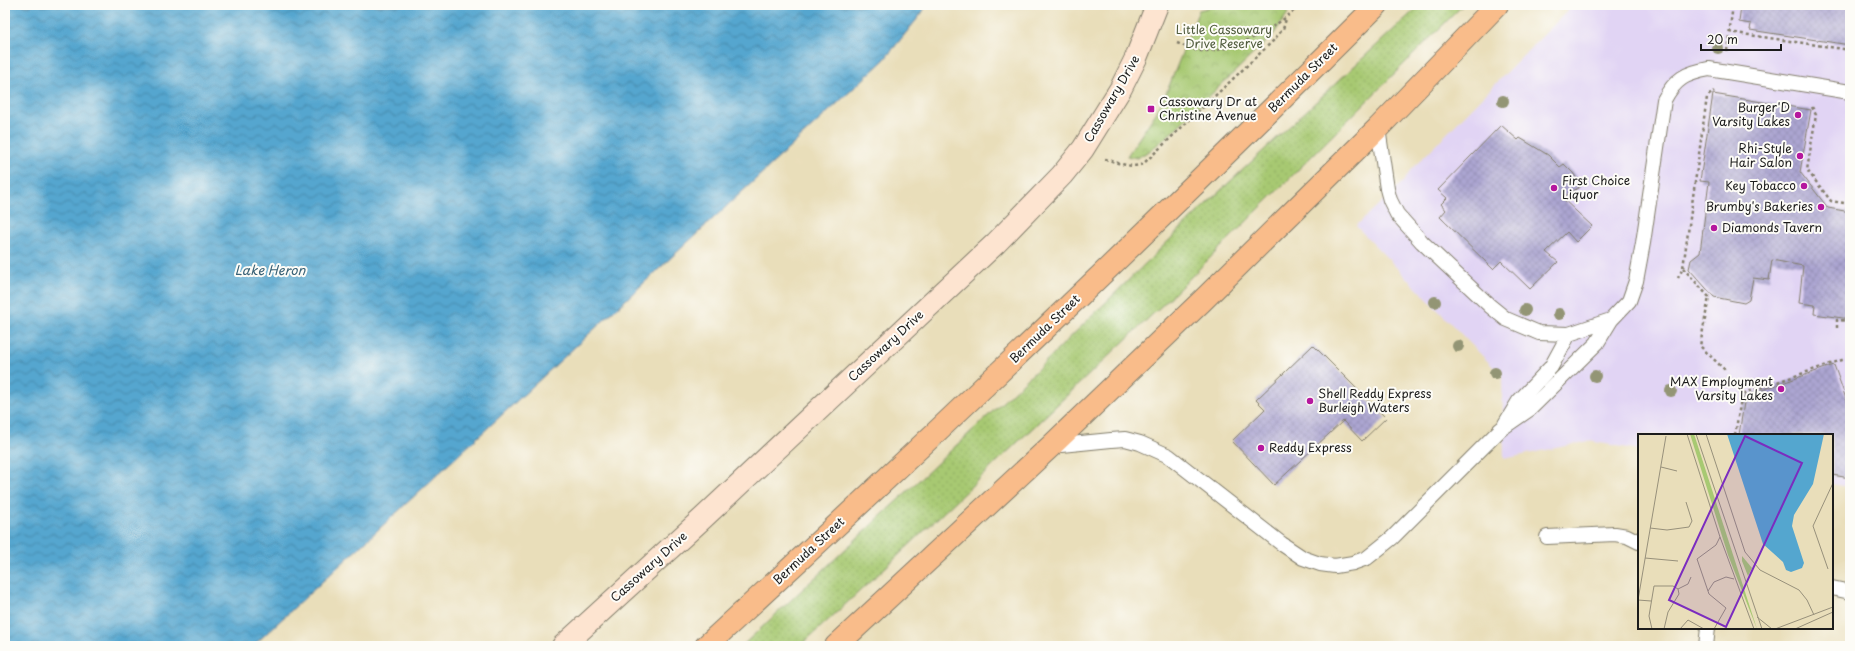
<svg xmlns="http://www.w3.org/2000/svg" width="1855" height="651" viewBox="0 0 1855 651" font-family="'Playpen Sans',sans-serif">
  <defs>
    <pattern id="grass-dots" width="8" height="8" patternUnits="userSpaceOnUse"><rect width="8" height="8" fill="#a7c972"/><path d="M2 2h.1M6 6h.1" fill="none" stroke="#8fac62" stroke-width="1.8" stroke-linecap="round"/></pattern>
    <pattern id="park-crowns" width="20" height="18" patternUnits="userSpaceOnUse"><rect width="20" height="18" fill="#a7c972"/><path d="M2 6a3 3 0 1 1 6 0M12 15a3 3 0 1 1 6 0" fill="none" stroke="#8fac62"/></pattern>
    <pattern id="water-waves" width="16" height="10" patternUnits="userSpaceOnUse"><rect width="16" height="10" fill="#54a6cf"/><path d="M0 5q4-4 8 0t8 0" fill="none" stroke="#4586a7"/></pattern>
    <pattern id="building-cross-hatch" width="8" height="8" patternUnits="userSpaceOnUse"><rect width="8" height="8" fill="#aca5d1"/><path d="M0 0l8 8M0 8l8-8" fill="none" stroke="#938db3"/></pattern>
  </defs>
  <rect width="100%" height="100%" fill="#fdfcf7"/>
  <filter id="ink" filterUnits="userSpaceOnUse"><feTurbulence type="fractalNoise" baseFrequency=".025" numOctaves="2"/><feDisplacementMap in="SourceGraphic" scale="8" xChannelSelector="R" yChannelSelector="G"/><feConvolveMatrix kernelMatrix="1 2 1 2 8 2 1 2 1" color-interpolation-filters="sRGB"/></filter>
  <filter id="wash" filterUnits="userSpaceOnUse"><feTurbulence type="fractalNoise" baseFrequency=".012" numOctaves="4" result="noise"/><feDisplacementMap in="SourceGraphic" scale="16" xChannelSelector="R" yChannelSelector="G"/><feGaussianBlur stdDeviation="0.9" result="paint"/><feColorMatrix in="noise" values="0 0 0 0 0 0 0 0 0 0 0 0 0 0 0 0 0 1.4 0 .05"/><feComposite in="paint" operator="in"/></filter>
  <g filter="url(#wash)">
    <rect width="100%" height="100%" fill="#e9deba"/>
    <path fill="#e1d4f4" d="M1573,5H1850V487L1832,484V435H1639V450L1589,441L1504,459L1502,376L1356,226L1403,182L1412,169Z"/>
    <path fill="url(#grass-dots)" stroke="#627247" d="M1420,5H1463L1175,293L886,567L800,646H742L1039,368L1206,204Z"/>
    <path fill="url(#park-crowns)" stroke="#627247" d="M1219,5H1279L1288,13L1273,35L1172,132L1151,150L1137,158L1127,156L1156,113L1168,89L1199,10Z"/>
    <path fill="url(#water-waves)" stroke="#386176" d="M5,5H926L922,13L884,60L253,646H5Z"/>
    <g id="blocks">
      <path fill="url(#building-cross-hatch)" d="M1741,5H1850V45L1750,30L1751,24L1739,22Z
        M1713,94L1811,110L1800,172L1828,208L1850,212V319L1814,314L1815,305L1799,303L1803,266L1772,260L1769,280L1753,278L1749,300L1744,303L1714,297L1689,269L1691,260L1700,253L1709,182L1700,181Z
        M1501,125L1518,140L1520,138L1548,155L1560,167L1564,164L1574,174L1581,186L1562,198L1592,226L1576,242L1567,232L1546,252L1558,262L1530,289L1501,261L1493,269L1440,217L1446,210L1441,204L1447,198L1438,190Z
        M1313,345L1386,418L1362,441L1343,421L1274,485L1232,441L1265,409L1256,400Z
        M1834,365L1850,410V478L1832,475V435H1739L1745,396Z"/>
    </g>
  </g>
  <g filter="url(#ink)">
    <use href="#blocks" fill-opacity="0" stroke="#827d6b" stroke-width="1"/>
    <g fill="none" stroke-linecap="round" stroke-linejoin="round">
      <defs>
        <path id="lane" d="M1378,128L1387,189L1390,200L1397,214L1422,242L1490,306L1506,319L1539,333L1569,334L1611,320
          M1505,424L1519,401L1551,367L1569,334
          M1051,446L1111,440L1125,439L1140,443L1169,456L1282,544L1303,558L1320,564L1335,566L1353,563L1367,558L1392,538L1501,429L1530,409L1597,343L1611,320L1629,301L1636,281L1643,243L1664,100C1675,79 1686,73 1709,69L1850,92
          M1547,537L1615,534L1627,536L1639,542
          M1832,588L1850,592
          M1706,646L1708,628"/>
        <path id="secondary" d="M563,646L703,518L996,243L1062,175L1083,149L1121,88L1136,58L1157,5"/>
        <path id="primary" d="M706,646C934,437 1158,223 1377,5
          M836,646L1051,446L1202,301L1378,128L1497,5"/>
      </defs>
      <use href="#lane" stroke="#827d6b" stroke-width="16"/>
      <use href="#secondary" stroke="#827d6b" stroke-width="24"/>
      <use href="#primary" stroke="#827d6b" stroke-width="24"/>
      <path stroke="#827d6b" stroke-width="2.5" stroke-dasharray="3 3" stroke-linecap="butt" d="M1729,32L1850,50
        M1177,43C1186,47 1195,51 1204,51C1236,51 1278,27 1300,5
        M1727,51L1733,5
        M1812,107L1816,115L1807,170L1831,201L1850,204
        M1105,159C1117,162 1130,169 1143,164L1273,41L1283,29L1286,19
        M1683,268L1709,297L1700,346L1725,370
        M1678,278L1683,268L1707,97L1714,91
        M1837,328V320L1850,321
        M1735,435L1741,399L1745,393L1842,360L1850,359"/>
      <use href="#lane" stroke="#fff" stroke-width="14"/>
      <use href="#secondary" stroke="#fde4d0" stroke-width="22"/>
      <use href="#primary" stroke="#f9bc8a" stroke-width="22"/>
    </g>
    <g fill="#939574">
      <circle cx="1718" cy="48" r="6"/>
      <circle cx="1503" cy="101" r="6"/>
      <circle cx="1435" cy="302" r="6"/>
      <circle cx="1525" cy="310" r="6"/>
      <circle cx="1559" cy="314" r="6"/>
      <circle cx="1458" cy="346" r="6"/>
      <circle cx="1495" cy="373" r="6"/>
      <circle cx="1595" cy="376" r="6"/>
      <circle cx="1671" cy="391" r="6"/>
    </g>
  </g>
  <g fill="#b5179e" stroke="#fdfcf7" stroke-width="1.5">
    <rect x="1147" y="105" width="8" height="8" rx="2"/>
    <circle cx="1798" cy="115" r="4"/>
    <circle cx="1800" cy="156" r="4"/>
    <circle cx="1804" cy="186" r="4"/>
    <circle cx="1554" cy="188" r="4"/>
    <circle cx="1821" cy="207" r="4"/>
    <circle cx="1714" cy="228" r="4"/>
    <circle cx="1781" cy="389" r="4"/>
    <circle cx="1310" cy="401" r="4"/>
    <circle cx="1261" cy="448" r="4"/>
  </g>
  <g text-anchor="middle" stroke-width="4" stroke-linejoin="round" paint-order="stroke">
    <g font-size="12" fill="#4d593a" stroke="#fdfcf7">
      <text x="1224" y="34">Little Cassowary<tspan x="1224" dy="14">Drive Reserve</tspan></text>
    </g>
    <g font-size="12" fill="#1c1c1c" stroke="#fdfcf7">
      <text transform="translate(1303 78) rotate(-45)" y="4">Bermuda Street</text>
      <text transform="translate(1112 99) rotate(-60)" y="4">Cassowary Drive</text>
      <text transform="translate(1045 329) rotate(-44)" y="4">Bermuda Street</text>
      <text transform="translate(886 346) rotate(-43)" y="4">Cassowary Drive</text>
      <text transform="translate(809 551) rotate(-43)" y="4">Bermuda Street</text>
      <text transform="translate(649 567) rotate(-42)" y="4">Cassowary Drive</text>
    </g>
    <g font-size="12" fill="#1c1c1c" stroke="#fdfcf7" text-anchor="start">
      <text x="1159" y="106">Cassowary Dr at<tspan x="1159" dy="14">Christine Avenue</tspan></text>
      <text x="1790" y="112" text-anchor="end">Burger'D<tspan x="1790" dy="14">Varsity Lakes</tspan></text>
      <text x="1792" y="153" text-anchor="end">Rhi-Style<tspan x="1792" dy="14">Hair Salon</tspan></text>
      <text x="1562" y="185">First Choice<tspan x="1562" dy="14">Liquor</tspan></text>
      <text x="1796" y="190" text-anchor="end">Key Tobacco</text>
      <text x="1813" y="211" text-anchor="end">Brumby's Bakeries</text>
      <text x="1722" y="232">Diamonds Tavern</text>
      <text x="1773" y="386" text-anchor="end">MAX Employment<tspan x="1773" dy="14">Varsity Lakes</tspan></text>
      <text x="1318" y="398">Shell Reddy Express<tspan x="1318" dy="14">Burleigh Waters</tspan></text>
      <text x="1269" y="452">Reddy Express</text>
    </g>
    <g font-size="13" font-style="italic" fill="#386176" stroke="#fdfcf7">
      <text x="270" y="275">Lake Heron</text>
    </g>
  </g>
  <g transform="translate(1638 434)">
    <rect width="195" height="195" fill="#e9deba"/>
    <path d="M52,0H56L119,195L90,121Z" fill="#a7c972"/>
    <path d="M104,122L114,134L110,142L104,127Z" fill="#a7c972"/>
    <path d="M89,0H186L175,50L156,81L154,92L166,129L164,134L153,138L148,136L145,128L125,110Z" fill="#54a6cf"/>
    <path fill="none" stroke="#97907b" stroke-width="1" d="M49,0L82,103L116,195M58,0L124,195M68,0L107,118L122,136L161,156L169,166L176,181M23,33L39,37M12,94L29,96L51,93L54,87L48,68M7,124L40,127M190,135L175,92L195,49M40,155L50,150L53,143M70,157L76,148L88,143L96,145M0,166L28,2M0,166L13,167M119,183L134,195M14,195L11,182L16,152H35L40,155M26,195L30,178L41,160L40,155M42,195L50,186L66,195M76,195L88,174L71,160L59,125L78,111L82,103M137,195L195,173M157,195L195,178"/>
    <path fill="#7b2cbf" fill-opacity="0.15" stroke="#7b2cbf" stroke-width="2" d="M107,2L164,29L88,193L31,166Z"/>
    <rect width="195" height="195" fill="none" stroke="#1c1c1c" stroke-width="2"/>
  </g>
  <rect width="1855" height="651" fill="none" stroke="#fdfcf7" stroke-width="20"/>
  <path d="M1701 44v6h80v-6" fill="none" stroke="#1c1c1c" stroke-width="2"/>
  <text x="1707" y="44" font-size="12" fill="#1c1c1c" stroke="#fdfcf7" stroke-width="3" paint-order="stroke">20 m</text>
</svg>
